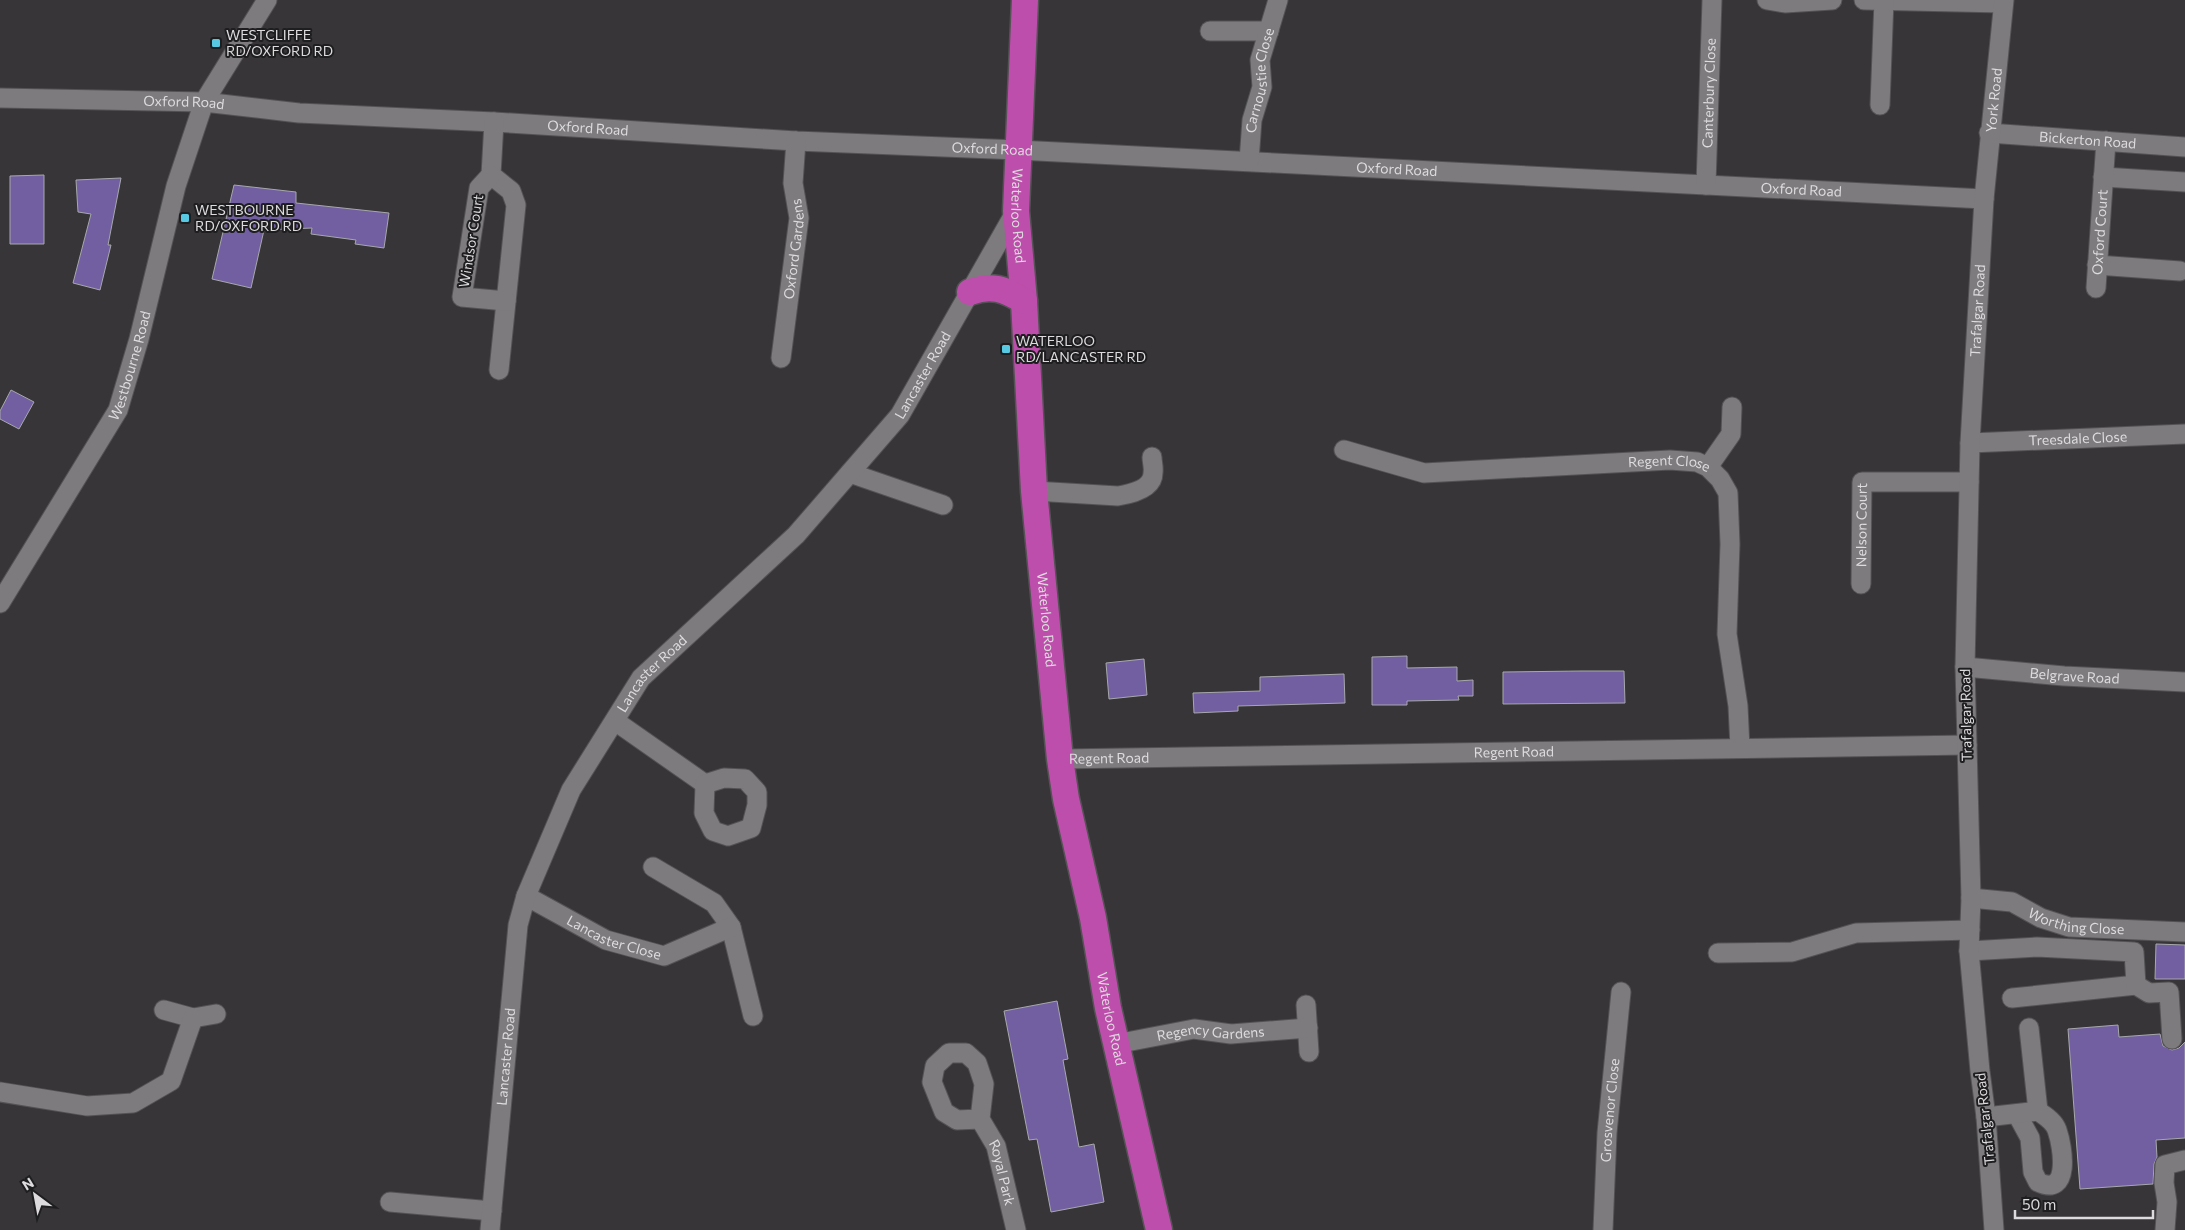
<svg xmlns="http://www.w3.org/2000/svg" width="2185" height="1230" viewBox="0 0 2185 1230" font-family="Commissioner,sans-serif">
  <rect width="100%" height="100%" fill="#373538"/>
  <path fill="#715fa2" stroke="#a8a8ab" d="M44,175V244H10V176Z
    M121,178L108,245H111L100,290L73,283L91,214L78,212L76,180Z
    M234,185L296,192V203L389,213L384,248L355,244L356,240L311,234L312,228L264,230L251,288L212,279Z
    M11,390L34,402L19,429L0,419V411Z
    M1407,656V668L1457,667V681L1473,680V696H1458L1459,700L1407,701V705H1372V657Z
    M1144,659L1147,695L1109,699L1106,663Z
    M1581,671H1624L1625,703L1503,704V672Z
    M1344,674L1345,703L1238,706V711L1194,713L1193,693L1260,691V677Z
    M2156,944L2185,945V979H2155Z
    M1057,1001L1068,1059L1063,1060L1079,1147L1094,1144L1104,1202L1051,1212L1037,1139L1029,1140L1004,1011Z
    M2118,1025L2119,1037L2160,1034L2163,1046L2172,1050L2179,1048L2185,1042V1138L2156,1140L2157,1157L2154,1164L2153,1184L2080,1189L2068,1029Z"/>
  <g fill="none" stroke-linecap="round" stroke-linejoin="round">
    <defs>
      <g id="minor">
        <path d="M1767,0L1785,3L1832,0"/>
        <path d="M1864,0L2003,3"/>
        <path d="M1210,31H1269"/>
        <path id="s1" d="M0,98L204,102L299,113L494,122L796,141L1018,150L1984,199"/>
        <path d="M1880,105L1884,0"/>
        <path d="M494,122L491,175L511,191L516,205L499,370"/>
        <path id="s2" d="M1989,133L2185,147"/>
        <path id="s3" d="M1249,161L1252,120L1262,87L1260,60L1278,0"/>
        <path d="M491,175L479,188L462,297L506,301"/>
        <path d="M2103,177L2185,182"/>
        <path id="s4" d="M1706,185L1712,0"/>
        <path d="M2097,265L2180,271"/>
        <path id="s5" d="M2096,288L2106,141"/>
        <path id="s6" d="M781,358L799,218L793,183L796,141"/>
        <path id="s7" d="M1970,443L2185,434"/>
        <path id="s8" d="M1344,450L1424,473L1670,460L1697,462L1708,467L1720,479L1728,493L1730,544L1727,634L1738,706L1740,748"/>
        <path d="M1708,467L1731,434L1732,407"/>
        <path d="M850,473L943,505"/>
        <path d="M1034,491L1118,496C1130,494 1153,489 1153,473C1154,468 1152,462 1152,457"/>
        <path id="s9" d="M1861,584L1862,482H1969"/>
        <path id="s10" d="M0,603L118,410L139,339L176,186L204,102L267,0"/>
        <path id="s11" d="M1965,667L2064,676L2185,682"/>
        <path d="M615,721L705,784"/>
        <path id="s12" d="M1060,759L1967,745"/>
        <path d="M724,778L745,779L757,792V805L751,828L728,836L713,831L704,813L705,784Z"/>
        <path d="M653,867L714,903L731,927L753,1016"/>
        <path id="s13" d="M526,896L606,940L664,956L731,927"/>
        <path id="s14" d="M1971,898L2012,902L2041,918L2069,927L2185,932"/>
        <path d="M1969,951L2037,947L2134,952L2136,985L2012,998"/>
        <path d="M1718,953L1792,952L1856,933L1970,930"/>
        <path d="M2136,985L2149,993L2169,992L2172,1039"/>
        <path d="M1306,1005L1309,1052"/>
        <path d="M164,1010L193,1018L216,1014"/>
        <path id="s15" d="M1116,1044L1194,1029L1231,1034L1308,1028"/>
        <path d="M0,1092L87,1106L133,1103L171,1081L193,1018"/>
        <path d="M2017,1114L2030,1138L2033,1172L2038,1182C2071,1198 2063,1147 2057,1130C2054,1121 2045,1116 2038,1111"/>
        <path d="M1986,1117L2038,1111L2029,1028"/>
        <path id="s16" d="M980,1119L957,1120L944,1112L932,1082L935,1066L949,1053H966L977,1063L984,1084L980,1119L996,1146L1016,1230"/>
        <path d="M390,1202L492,1211"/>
        <path id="s17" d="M490,1230L518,925L526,896L571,790L641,678L796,535L900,415L1016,211"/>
        <path id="s18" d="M1603,1230L1607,1133L1621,992"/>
        <path id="s19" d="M1994,1230L1986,1117L1980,1071L1969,951L1971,898L1965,667L1970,443L1984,199L2004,0"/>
        <path d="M2165,1230L2167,1202L2164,1183L2165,1165L2185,1160"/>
      </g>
      <g id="highway">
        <path id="s20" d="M1025,0L1016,211L1024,301L1034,491L1060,759L1066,799L1093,918L1108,1008L1159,1230"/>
        <path d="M970,292C991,284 1005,289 1024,301"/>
      </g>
    </defs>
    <use href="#minor" stroke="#545254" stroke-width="21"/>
    <use href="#highway" stroke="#545254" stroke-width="29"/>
    <use href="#minor" stroke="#7d7b7e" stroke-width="19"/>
    <use href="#highway" stroke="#bd4eab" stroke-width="26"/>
  </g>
  <g fill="#58c9e3" stroke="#1e1d1f" stroke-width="2">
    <rect x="211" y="38" width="10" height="10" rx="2.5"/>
    <rect x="180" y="213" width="10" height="10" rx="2.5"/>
    <rect x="1001" y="344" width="10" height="10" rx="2.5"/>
  </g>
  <g text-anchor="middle" stroke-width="4" stroke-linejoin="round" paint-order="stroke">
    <g font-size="14" fill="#dddbdd" stroke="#1e1d1f" text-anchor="start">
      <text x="226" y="40">WESTCLIFFE<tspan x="226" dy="16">RD/OXFORD RD</tspan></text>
      <text x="195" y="215">WESTBOURNE<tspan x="195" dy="16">RD/OXFORD RD</tspan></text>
      <text x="1016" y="346">WATERLOO<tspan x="1016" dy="16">RD/LANCASTER RD</tspan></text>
    </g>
    <g font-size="14" fill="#dddbdd" stroke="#1e1d1f">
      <text dy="5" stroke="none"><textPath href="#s3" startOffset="82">Carnoustie Close</textPath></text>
      <text dy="5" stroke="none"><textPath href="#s4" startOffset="92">Canterbury Close</textPath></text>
      <text dy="5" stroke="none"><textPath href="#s19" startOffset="1132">York Road</textPath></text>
      <text dy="5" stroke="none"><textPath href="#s1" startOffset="184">Oxford Road</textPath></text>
      <text dy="5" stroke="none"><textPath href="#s1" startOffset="589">Oxford Road</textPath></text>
      <text dy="5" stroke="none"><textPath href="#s2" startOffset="99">Bickerton Road</textPath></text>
      <text dy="5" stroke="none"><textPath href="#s1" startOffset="994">Oxford Road</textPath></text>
      <text dy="5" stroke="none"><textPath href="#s1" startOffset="1399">Oxford Road</textPath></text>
      <text dy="5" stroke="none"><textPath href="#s1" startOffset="1804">Oxford Road</textPath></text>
      <text dy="5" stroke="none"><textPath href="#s20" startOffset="216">Waterloo Road</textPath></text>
      <text dy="5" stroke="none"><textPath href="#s5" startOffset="56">Oxford Court</textPath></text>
      <text transform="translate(471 241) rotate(-81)" y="5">Windsor Court</text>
      <text dy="5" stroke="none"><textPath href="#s6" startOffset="110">Oxford Gardens</textPath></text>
      <text dy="5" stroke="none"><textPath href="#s19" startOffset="921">Trafalgar Road</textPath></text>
      <text dy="5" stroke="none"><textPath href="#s10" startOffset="272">Westbourne Road</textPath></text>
      <text dy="5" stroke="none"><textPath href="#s17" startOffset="999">Lancaster Road</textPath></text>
      <text dy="5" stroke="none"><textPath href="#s7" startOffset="108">Treesdale Close</textPath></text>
      <text dy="5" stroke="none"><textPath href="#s8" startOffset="329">Regent Close</textPath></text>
      <text dy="5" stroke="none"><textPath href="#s9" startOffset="59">Nelson Court</textPath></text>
      <text dy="5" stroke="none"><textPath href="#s20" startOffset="621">Waterloo Road</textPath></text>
      <text dy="5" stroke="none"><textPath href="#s17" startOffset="594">Lancaster Road</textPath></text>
      <text dy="5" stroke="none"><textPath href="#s11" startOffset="110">Belgrave Road</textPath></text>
      <text transform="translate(1966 715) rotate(-91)" y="5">Trafalgar Road</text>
      <text dy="5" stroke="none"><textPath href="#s12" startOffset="454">Regent Road</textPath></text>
      <text dy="5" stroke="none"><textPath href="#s12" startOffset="49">Regent Road</textPath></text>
      <text dy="5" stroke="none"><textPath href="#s14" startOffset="110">Worthing Close</textPath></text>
      <text dy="5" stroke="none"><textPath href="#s13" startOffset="98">Lancaster Close</textPath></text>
      <text dy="5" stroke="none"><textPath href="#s20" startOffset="1026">Waterloo Road</textPath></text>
      <text dy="5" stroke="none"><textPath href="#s15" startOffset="96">Regency Gardens</textPath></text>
      <text dy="5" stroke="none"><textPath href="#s17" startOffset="174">Lancaster Road</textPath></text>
      <text dy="5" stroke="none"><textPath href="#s18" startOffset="120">Grosvenor Close</textPath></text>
      <text transform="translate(1985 1119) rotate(-96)" y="5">Trafalgar Road</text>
      <text dy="5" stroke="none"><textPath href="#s16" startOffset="254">Royal Park</textPath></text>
    </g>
  </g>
  <g transform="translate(35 1195) rotate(328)" stroke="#1e1d1f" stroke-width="4" paint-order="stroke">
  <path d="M0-4L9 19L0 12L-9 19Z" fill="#dddbdd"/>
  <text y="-8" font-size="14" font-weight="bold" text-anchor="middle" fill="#dddbdd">N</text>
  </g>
  <path d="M2015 1210v8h138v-8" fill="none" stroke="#dddbdd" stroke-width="2.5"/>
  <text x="2022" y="1210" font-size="15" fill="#dddbdd" stroke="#1e1d1f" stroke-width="4" paint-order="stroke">50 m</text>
</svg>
